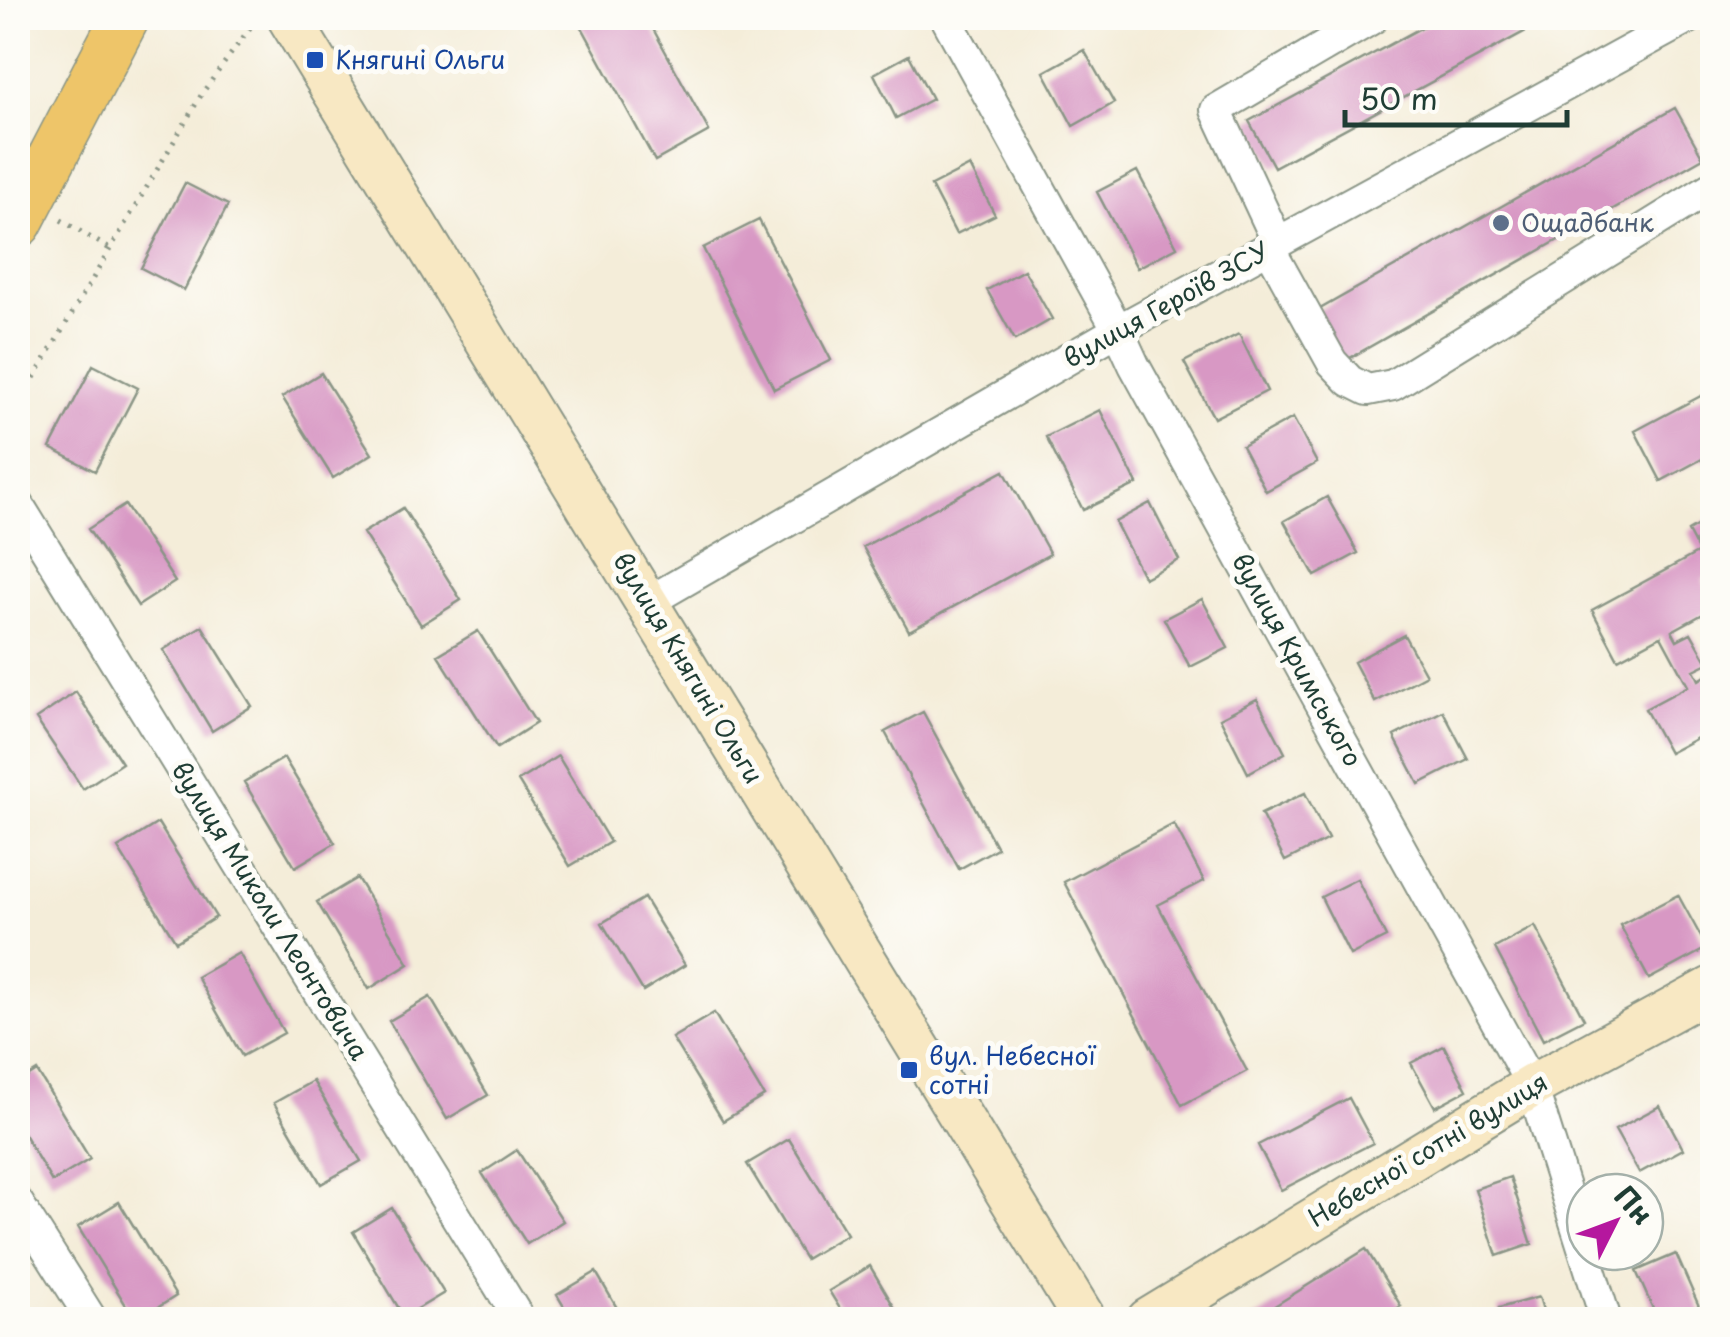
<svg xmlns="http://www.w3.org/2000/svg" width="1730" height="1337" viewBox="0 0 1730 1337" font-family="'Playpen Sans',sans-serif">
  <rect width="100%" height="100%" fill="#fdfcf7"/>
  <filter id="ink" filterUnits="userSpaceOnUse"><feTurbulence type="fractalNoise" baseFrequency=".01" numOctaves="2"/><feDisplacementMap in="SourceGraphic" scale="20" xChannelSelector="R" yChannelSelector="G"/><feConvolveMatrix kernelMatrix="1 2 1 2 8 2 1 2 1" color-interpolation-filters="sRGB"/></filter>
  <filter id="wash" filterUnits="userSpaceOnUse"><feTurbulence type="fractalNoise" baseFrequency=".0048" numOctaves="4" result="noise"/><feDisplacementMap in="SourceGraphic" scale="40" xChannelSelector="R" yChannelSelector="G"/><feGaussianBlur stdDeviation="2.25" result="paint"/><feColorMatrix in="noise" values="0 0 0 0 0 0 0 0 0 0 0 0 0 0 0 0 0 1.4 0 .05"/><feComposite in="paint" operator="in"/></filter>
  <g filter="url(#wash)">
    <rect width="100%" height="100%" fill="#f4edd9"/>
    <g id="blocks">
      <path fill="#d898c4" d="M577,18H647L709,131L655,161Z
        M1439,18H1550L1274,167L1249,121Z
        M1084,50L1114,103L1073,126L1044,72Z
        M909,55L932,99L896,118L874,74Z
        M1675,108L1703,158L1341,363L1313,313Z
        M970,166L995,215L956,234L931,186Z
        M1137,171L1177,247L1137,268L1097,192Z
        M185,183L228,205L184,290L141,268Z
        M759,220L831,360L774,389L703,248Z
        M1024,270L1052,319L1015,340L987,290Z
        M1239,334L1267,391L1214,418L1184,362Z
        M93,365L138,388L95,471L50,448Z
        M321,373L372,454L333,478L282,397Z
        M1712,390V474L1704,458L1661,481L1635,431Z
        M1100,410L1137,484L1083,510L1046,437Z
        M1293,418L1317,463L1266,491L1242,446Z
        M1004,471L1050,554L909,631L863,547Z
        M1327,497L1358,553L1315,576L1284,521Z
        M1150,503L1179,560L1144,578L1115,522Z
        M125,505L175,582L138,606L88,529Z
        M403,508L461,600L421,625L363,533Z
        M1712,517V575L1703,580L1712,598V609L1672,631L1677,640L1691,633L1708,663L1694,670L1699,680L1712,672V730L1669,753L1645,709L1688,686L1661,636L1618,659L1592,610L1699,552L1688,531Z
        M1202,599L1228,648L1190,667L1164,619Z
        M202,626L252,706L212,731L163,650Z
        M478,631L536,723L497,748L438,655Z
        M1404,635L1426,675L1375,702L1354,662Z
        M76,692L122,763L83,789L36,719Z
        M1257,699L1285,753L1248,773L1220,718Z
        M1443,711L1468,759L1419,784L1394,736Z
        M923,712L997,848L959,869L885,732Z
        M558,756L610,842L570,866L518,781Z
        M284,758L335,843L295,867L244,782Z
        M1305,793L1328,839L1285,861L1261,814Z
        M158,823L216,917L176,942L118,848Z
        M1174,824L1204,881L1158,905L1247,1071L1182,1105L1064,882Z
        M357,878L409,964L369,989L317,902Z
        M1357,879L1386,937L1350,955L1321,897Z
        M1678,895L1707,948L1649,979L1620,925Z
        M644,898L685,965L643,991L602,923Z
        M1535,926L1584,1019L1543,1040L1495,948Z
        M239,953L284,1033L242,1056L197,977Z
        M430,997L488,1095L447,1119L389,1021Z
        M714,1013L764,1096L723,1121L672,1038Z
        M1444,1046L1467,1090L1435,1107L1411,1063Z
        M37,1071L90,1159L52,1182L18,1124V1083Z
        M313,1081L361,1161L321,1184L274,1103Z
        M1349,1098L1373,1143L1281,1190L1258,1145Z
        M1660,1106L1683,1149L1639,1173L1615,1130Z
        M789,1139L847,1234L805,1259L747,1164Z
        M517,1150L563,1221L527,1244L482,1173Z
        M1510,1177L1532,1244L1497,1256L1475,1189Z
        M119,1202L176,1296L138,1320H135L78,1227Z
        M392,1208L444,1293L404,1317L353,1232Z
        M1366,1249L1401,1306L1378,1320H1252Z
        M1676,1254L1705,1320H1658L1636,1271Z
        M870,1266L902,1320H847L829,1291Z
        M596,1272L624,1320H572L557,1295Z
        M1539,1297L1546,1320H1502L1499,1308Z"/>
    </g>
  </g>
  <g filter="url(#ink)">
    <use href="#blocks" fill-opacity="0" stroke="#8a9586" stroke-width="2.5"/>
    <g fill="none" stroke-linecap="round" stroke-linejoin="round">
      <defs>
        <path id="street" d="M946,18L1118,330L1134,365L1532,1086L1606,1320
          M1278,243L1216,110L1373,18
          M1269,248L1332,362L1350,381L1368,390L1393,385L1712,187
          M18,504L520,1320
          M648,602L1118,330L1689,18
          M18,1203L92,1320"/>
        <path id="secondary" d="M289,18L1085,1320
          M1148,1320L1532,1086L1712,988"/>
        <path id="primary" d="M18,223L125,18"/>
      </defs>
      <use href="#street" stroke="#8a9586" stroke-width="34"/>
      <use href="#secondary" stroke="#8a9586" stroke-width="46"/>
      <use href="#primary" stroke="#8a9586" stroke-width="51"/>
      <path stroke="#8a9586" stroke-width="5" stroke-dasharray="2.5 8" stroke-linecap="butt" d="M61,220L110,249
        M18,405L203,92L255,21"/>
      <use href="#street" stroke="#fff" stroke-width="30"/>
      <use href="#secondary" stroke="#f8e8c3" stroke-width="42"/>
      <use href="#primary" stroke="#eec569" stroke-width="48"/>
    </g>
  </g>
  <g fill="#1a4fb4" stroke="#fdfcf7" stroke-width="4">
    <rect x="305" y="50" width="20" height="20" rx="5"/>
    <rect x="899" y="1060" width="20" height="20" rx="5"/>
  </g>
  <circle fill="#5c6f8a" stroke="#fdfcf7" stroke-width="4" cx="1501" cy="223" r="10"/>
  <g text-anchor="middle" stroke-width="10" stroke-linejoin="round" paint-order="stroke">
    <g font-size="25" fill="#164399" stroke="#fdfcf7" text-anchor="start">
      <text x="335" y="69">Княгині Ольги</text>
      <text x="929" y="1065">вул. Небесної<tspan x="929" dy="29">сотні</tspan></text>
    </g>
    <g font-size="25" fill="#4e5e75" stroke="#fdfcf7" text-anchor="start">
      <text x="1521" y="232">Ощадбанк</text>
    </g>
    <g font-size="25" fill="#1f3d34" stroke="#fdfcf7">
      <text transform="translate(1166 305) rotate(-29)" y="9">вулиця Героїв ЗСУ</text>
      <text transform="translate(1297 660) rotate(61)" y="9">вулиця Кримського</text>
      <text transform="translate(688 668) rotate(59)" y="9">вулиця Княгині Ольги</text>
      <text transform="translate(270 911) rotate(58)" y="9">вулиця Миколи Леонтовича</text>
      <text transform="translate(1428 1150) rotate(-31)" y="9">Небесної сотні вулиця</text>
    </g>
  </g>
  <rect width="1730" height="1337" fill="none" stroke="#fdfcf7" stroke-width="60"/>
  <g transform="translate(1615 1222) rotate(48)"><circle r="48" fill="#fdfcf7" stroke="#a4b0a9" stroke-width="2.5"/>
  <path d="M0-8L18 38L0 25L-18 38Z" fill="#b5179e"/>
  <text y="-15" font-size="28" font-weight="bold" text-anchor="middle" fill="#1f3d34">Пн</text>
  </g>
  <path d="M1345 110v15h222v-15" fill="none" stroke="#1f3d34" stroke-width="5"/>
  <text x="1360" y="110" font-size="30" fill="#1f3d34" stroke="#fdfcf7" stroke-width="8" paint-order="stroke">50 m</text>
</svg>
